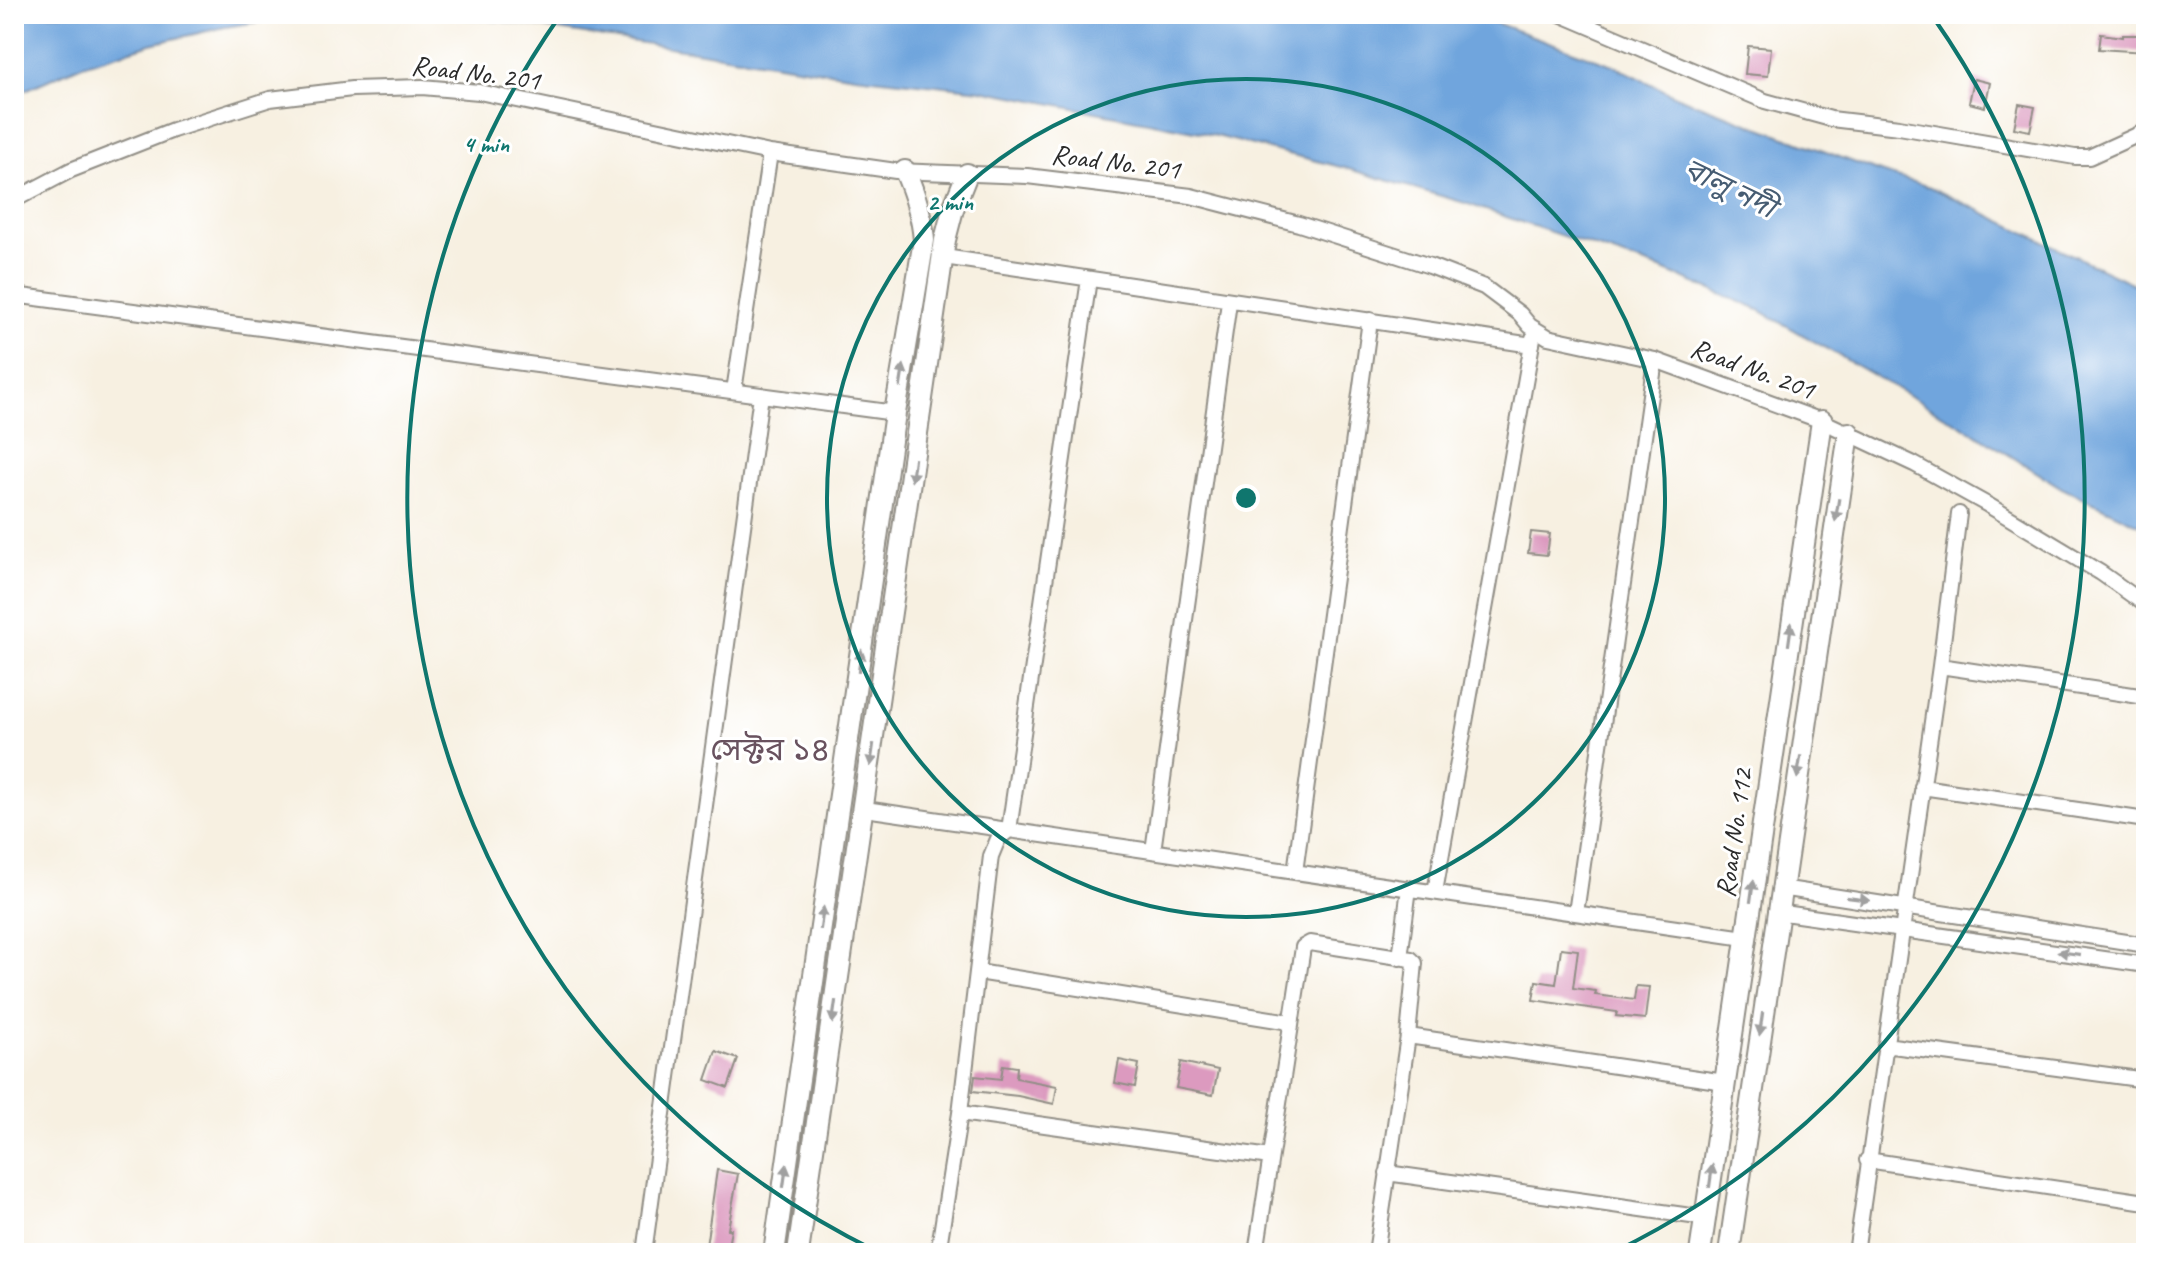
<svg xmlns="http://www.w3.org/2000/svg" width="2160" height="1267" viewBox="0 0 2160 1267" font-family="Caveat,'Noto Sans Bengali',sans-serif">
  <rect width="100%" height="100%" fill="#fff"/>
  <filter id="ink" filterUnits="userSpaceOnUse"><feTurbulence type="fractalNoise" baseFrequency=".0125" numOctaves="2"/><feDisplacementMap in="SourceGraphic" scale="16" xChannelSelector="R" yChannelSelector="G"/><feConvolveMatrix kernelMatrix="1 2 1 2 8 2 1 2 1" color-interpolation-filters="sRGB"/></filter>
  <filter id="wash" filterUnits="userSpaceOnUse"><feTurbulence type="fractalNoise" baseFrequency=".006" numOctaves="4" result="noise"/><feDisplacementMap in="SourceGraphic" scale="32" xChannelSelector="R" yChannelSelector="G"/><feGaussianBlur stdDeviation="1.8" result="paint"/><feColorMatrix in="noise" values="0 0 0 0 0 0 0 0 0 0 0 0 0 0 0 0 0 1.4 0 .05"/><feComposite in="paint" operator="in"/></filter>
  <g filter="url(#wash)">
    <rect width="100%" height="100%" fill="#f7f0e1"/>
    <path fill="#6fa5dd" stroke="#4d6884" stroke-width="2" d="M14,14H308L225,27L151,44L82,65L14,95Z
      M406,14H1471L1613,65L1680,98L1883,173L1930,187L2146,290V528L2062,488L1971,431L1759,310L1663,270L1465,203L1345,168L1200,132L981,90L855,76L501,21Z"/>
    <g id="blocks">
      <path fill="#dc9abf" d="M2101,34L2123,37V35H2138V39L2146,40V52L2099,49Z
        M1748,46L1771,48L1768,76L1745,74Z
        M1974,79L1990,83L1985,107L1969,103Z
        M2019,104L2035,107L2030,131L2014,128Z
        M1531,532L1550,534L1547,555L1528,553Z
        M1561,948L1578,950L1573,988L1596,991L1595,995L1634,1000L1636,986L1649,987L1645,1019L1616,1016L1617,1012L1533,1000L1536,981L1556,984Z
        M716,1051L738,1059L728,1088L706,1080Z
        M1119,1060L1139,1064L1135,1087L1115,1083Z
        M1181,1062L1218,1070L1213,1095L1176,1088Z
        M1003,1065L1017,1067L1016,1078L1057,1086L1054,1104L1018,1096L973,1091L975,1076L1001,1079Z
        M717,1170L738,1174L728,1229H731L727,1253H705Z"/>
    </g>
  </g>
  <g filter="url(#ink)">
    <use href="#blocks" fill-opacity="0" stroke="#918e86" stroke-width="2"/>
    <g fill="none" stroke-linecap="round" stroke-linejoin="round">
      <defs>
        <path id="street" d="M1560,14L1765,101L1831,119L1899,127L2075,157H2089L2146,131
          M14,200L71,170L173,130L270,99L352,89L422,87L479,92L770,153L896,171L1027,176L1191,196L1299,224L1430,266L1484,287L1520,314L1530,326L1548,337L1655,360L1822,421L1914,464L1988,505L2101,573L2146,605
          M944,257L1532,345
          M14,295L895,413
          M734,391L770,153
          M1940,666L2146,697
          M1922,787L2146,820
          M865,809L1745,938
          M1153,851L1229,302
          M1295,872L1370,320
          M1781,888L2146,945
          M1435,892L1533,338
          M1777,912L2146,965
          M1576,913L1655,360
          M1400,958L1409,888
          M978,972L1290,1022
          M1408,1036L1725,1082
          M1885,1045L2146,1080
          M960,1113L1270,1157
          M1867,1160L2146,1202
          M1387,1173L1705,1218
          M644,1253L761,395
          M938,1253L960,1113L991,856L998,839L1009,830L1089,279
          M1256,1253L1302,954L1303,947L1310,943L1411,959L1415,963L1408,1036L1376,1253
          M1856,1253L1940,666L1959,514"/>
        <path id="secondary" d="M774,1253L895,413L924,240C922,215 915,194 905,171
          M798,1253L945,240L953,209L967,174
          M1700,1253L1822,421
          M1729,1253L1849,433"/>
      </defs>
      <use href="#street" stroke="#918e86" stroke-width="18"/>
      <use href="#secondary" stroke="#918e86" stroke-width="24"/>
      <use href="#street" stroke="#fff" stroke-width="14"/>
      <use href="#secondary" stroke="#fff" stroke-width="20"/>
    </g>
    <defs><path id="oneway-solid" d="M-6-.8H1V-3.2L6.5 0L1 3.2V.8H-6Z" transform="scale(2)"/></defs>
    <g fill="#a0a0a0">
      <use href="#oneway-solid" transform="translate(902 376) rotate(-81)"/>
      <use href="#oneway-solid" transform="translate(913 470) rotate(98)"/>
      <use href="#oneway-solid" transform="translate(1837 510) rotate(99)"/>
      <use href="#oneway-solid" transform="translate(1790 634) rotate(-82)"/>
      <use href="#oneway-solid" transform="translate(860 661) rotate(-82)"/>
      <use href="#oneway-solid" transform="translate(872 755) rotate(98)"/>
      <use href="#oneway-solid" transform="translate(1799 767) rotate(99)"/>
      <use href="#oneway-solid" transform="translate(1752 891) rotate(-82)"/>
      <use href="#oneway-solid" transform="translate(1858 899) rotate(8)"/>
      <use href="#oneway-solid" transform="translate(822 918) rotate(-82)"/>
      <use href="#oneway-solid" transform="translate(2069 953) rotate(-172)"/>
      <use href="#oneway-solid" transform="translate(834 1012) rotate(98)"/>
      <use href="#oneway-solid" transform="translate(1761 1024) rotate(98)"/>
      <use href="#oneway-solid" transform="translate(785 1176) rotate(-82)"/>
      <use href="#oneway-solid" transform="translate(1711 1176) rotate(-82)"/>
    </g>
  </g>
  <g fill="none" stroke="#0f766e" stroke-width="4">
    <circle cx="1246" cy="498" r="419"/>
    <path d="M878 1252A839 839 0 0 1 559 17M1933 17A839 839 0 0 1 1614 1252"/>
  </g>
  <g text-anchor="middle" stroke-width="6" stroke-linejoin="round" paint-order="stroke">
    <g font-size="28" fill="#2b2b2b" stroke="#fff">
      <text transform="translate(476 72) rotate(7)" y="10">Road No. 201</text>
      <text transform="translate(1116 161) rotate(7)" y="10">Road No. 201</text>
      <text transform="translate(1753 368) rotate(20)" y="10">Road No. 201</text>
      <text transform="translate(1733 833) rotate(-82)" y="10">Road No. 112</text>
    </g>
    <g font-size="30" font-style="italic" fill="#465c72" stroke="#fff">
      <text transform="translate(1730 188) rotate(26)" y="10">বালু নদী</text>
    </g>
    <g font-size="32" fill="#69525f" stroke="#fff">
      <text x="770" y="760">সেক্টর ১৪</text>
    </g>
  </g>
  <circle cx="1246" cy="498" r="12" fill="#0f766e" stroke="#fff" stroke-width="4"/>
  <g font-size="24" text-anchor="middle" font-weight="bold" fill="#0f766e" stroke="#fff" stroke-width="6" stroke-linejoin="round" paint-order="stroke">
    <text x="486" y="152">4 min</text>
    <text x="950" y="210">2 min</text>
  </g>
  <rect width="2160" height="1267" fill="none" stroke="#fff" stroke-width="48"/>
</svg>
